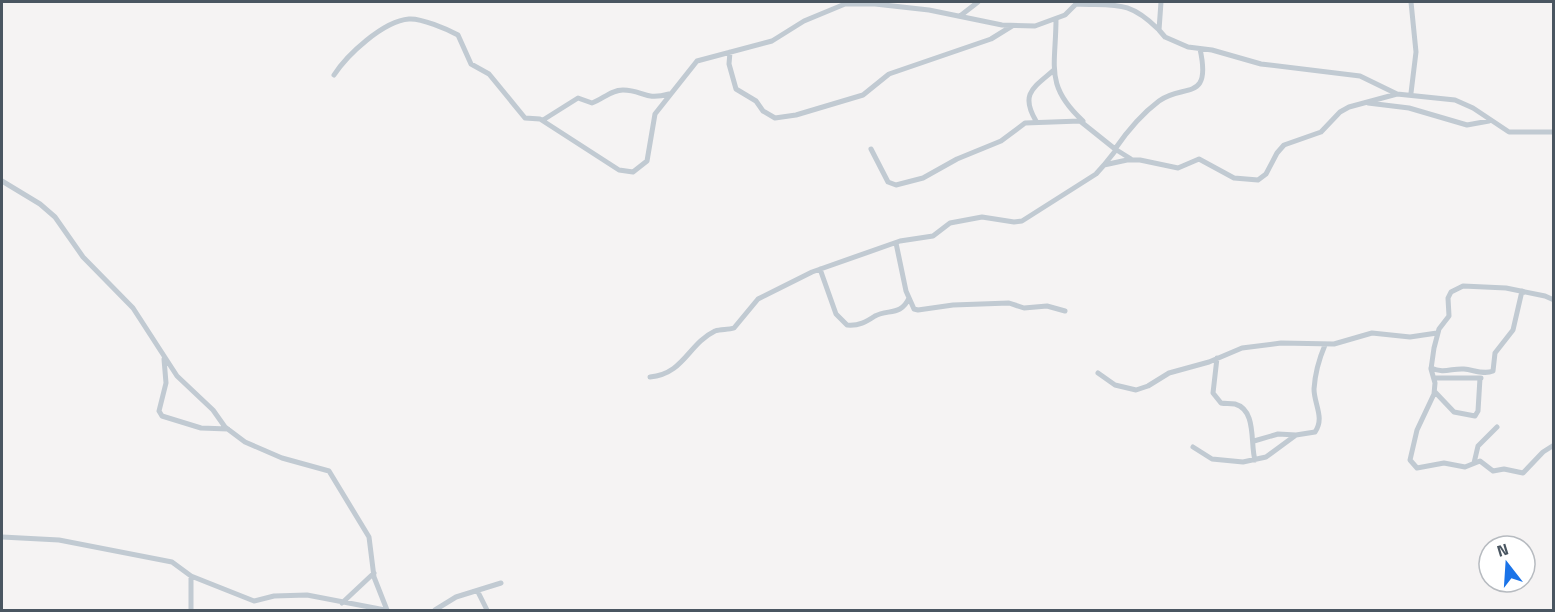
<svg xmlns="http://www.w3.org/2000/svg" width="1555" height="612" viewBox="0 0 1555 612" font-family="'Titillium Web',sans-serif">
  <rect width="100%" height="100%" fill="#f5f3f3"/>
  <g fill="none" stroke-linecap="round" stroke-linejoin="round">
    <path stroke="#c1cad2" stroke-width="5" d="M1161,2L1159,30L1165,37L1188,47L1212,50L1261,64L1360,76L1397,94
      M1076,4C1117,6 1128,0 1158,29
      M960,16L978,2
      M1056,19C1056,66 1044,85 1083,121
      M730,52L729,64L736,89L756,101L763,111L775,118L796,115L863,95L889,74L991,39L1012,26
      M334,75C347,55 383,21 409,19C421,18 447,29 458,35L471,64L489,74L525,118L540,119L619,170L633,172L647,161L655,114L697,61L772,41L804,21L845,4H875L929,10L1002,25L1035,26L1065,15L1078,2
      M1411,93L1416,52L1411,2
      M1368,103L1409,108L1467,125L1489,121
      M543,120L578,98L592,103C603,99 611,90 623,90C643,90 644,101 669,94
      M1036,121C1020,94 1033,88 1054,70
      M871,149L888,182L896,185L923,178L957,159L1001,141L1025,123L1080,121L1115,149L1131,159
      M1115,149C1126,133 1143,113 1159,101C1183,83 1212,103 1200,49
      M1104,165L1116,150
      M2,181L40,204L55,217L83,257L133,308L177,376L213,410L225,427L245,442L282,458L329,471L369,537L374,577L387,610
      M896,243L906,291L914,309L918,310L953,305L1009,303L1024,308L1047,306L1065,311
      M820,269L836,314L847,325C859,326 866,322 875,316C888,309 901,316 909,298
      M1554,300L1545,296L1506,288L1463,286L1451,292L1448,298L1449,316L1439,329L1434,348L1431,369L1435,383L1434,394L1417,430L1410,460L1417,468L1444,463L1465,467L1480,461L1493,471L1504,469L1523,473L1543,452L1554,445
      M1217,358L1213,393L1221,403C1225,404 1230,403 1235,404C1257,410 1250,444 1255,460
      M164,359L166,383L159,411L162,416L201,428L228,429
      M1431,368C1444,374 1452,368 1464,369C1474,370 1484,375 1493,371L1495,353L1513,330L1522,291
      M1098,373L1115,385L1136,390L1148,386L1169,373L1209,362L1242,348L1281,343L1334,344L1372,333L1410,337L1437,333
      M650,377C684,374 688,344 715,331C721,329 728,330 734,328L758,299L812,272L900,241L933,236L950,223L982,217L1014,222L1022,221L1096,174L1104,165L1127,160H1140L1178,168L1199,159L1234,178L1258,180L1266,174L1277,153L1284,145L1321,132L1340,112L1349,107L1397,94L1455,100L1473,108L1509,132H1554
      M1434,378H1481
      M1435,392L1454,412L1475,416L1478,411L1480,378
      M1254,441L1278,434L1296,435
      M1193,447L1212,459L1243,462L1266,457L1296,435L1315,432C1325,418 1314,404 1314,389C1315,374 1319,359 1325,345
      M1474,463L1478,446L1497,427
      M2,537L59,540L172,562L191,576L254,601L274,596L307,595L385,610
      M191,576V610
      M478,592L487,610
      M342,603L374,573
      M435,610L456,597L501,583"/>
  </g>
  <rect width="1555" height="612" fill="none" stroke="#4a5661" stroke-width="6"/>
  <g transform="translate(1507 564) rotate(343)"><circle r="28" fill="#ffffff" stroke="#b7bbc0" stroke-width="1.5"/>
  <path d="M0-4.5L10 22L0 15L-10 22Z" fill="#1a73e8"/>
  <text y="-9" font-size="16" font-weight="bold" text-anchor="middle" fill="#4a5661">N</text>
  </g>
</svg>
